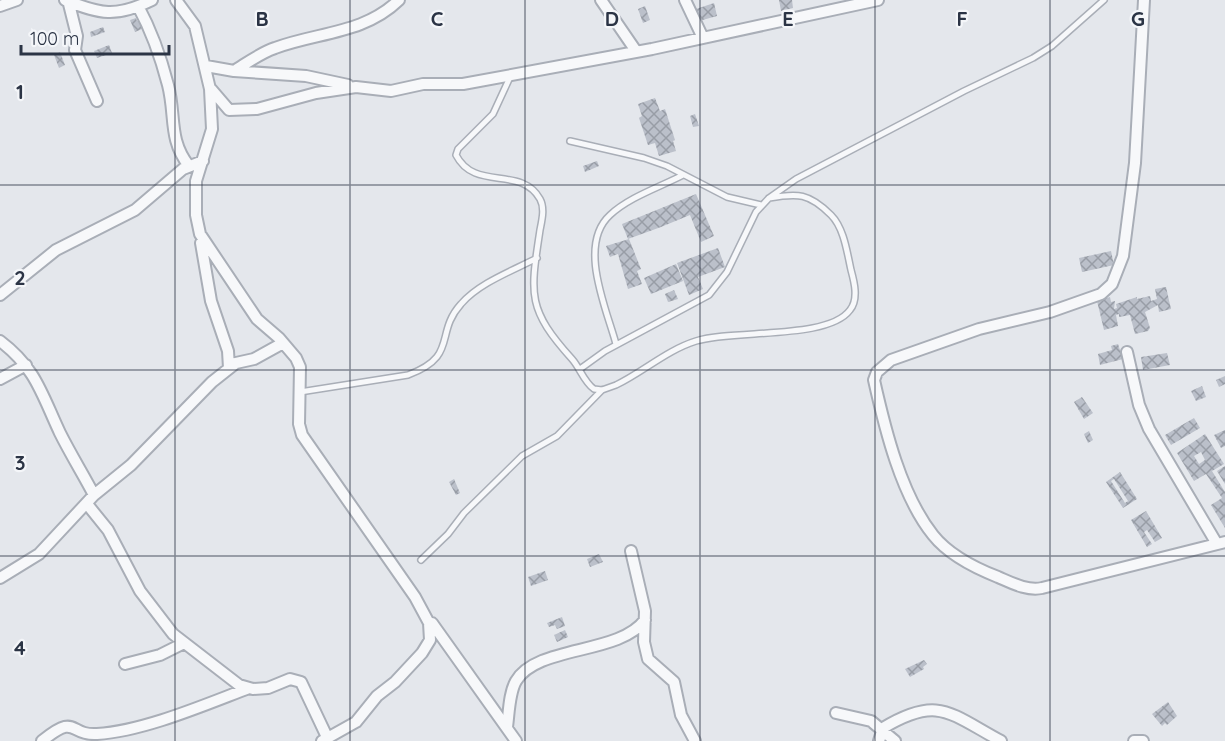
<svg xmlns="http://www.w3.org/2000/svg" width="1225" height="741" viewBox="0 0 1225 741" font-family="Quicksand,sans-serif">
  <defs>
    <pattern id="building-cross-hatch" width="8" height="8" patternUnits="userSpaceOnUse" patternTransform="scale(1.5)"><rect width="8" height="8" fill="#bbc0ca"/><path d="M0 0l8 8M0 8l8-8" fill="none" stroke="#989da6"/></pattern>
  </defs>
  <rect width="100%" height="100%" fill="#e4e7ec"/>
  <path fill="url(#building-cross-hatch)" fill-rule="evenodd" d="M779,0H792L793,8L781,11Z
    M714,3L717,16L699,21L696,9Z
    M645,6L650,20L643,23L638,9Z
    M136,18L137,21L141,19L144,28L135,32L130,20Z
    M103,27L105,32L91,37L90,32Z
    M109,45L112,53L97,58L94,51Z
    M60,52L65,65L59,68L54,55Z
    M655,98L660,111L665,109L675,140L673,141L676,151L659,156L655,143L648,145L639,118L642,116L638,104Z
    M695,114L699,126L693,127L690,116Z
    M597,161L599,166L585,172L583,166Z
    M696,194L714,236L701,242L690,215L661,227L658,218L661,227L628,239L622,224Z
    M629,239L641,269L637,271L642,284L628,289L618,254L610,257L606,246Z
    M718,248L725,267L698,277L703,289L689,295L677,263Z
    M1111,251L1114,265L1082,272L1079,258Z
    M676,264L683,281L651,294L644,278Z
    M1166,287L1171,309L1159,312L1158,305L1145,312L1150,328L1148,331L1135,334L1130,315L1119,317V314L1116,315L1118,326L1104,330L1097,301L1110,297L1111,302L1115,301L1114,309L1117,308L1116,304L1137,297V299L1150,296L1151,301L1157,299L1155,289Z
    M674,290L678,299L668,302L665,294Z
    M1118,344L1123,359L1100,365L1098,354L1112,350L1111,346Z
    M1167,353L1170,365L1143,370L1141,357Z
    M1225,376V384L1219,387L1216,380Z
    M1202,386L1206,397L1196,401L1191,391Z
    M1082,397L1093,413L1084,419L1074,402Z
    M1194,418L1200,428L1171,445L1165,435Z
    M1225,430V446L1221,448L1214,435Z
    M1089,431L1093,440L1088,443L1084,434Z
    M1205,434L1224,464L1212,471L1225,492V528L1211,505L1222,498L1206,474L1194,481L1177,453ZM1201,452L1205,460L1199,464L1194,456Z
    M1225,466V484L1217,471Z
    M1120,472L1137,499L1123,508L1106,482ZM1114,479L1128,501L1125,503L1111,481Z
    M454,479L460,493L456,495L449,482Z
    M1146,511L1162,538L1155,542L1147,530L1144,532L1152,544L1147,547L1131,520Z
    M599,554L603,562L590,567L587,559Z
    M545,571L548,580L531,586L528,577Z
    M562,617L565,626L557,629L555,625L549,627L547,623Z
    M565,630L568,637L557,642L554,635Z
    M924,660L927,664L923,667L924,669L910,677L905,669Z
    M1168,702L1177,716L1167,725L1165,723L1162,726L1152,714Z"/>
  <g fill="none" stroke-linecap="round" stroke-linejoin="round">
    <defs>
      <path id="service" d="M511,75L493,114L458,149L456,155C475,192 521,165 540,199C545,208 542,220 540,230C530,295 527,309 572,359C580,368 584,382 594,389L602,390L616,385C643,372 667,350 696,341C734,329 828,340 850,310C859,299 854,281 851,270C847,252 844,228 831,215C809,193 798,193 769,198
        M570,141L644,158L667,166L727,197L761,205
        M616,344C607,310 577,245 610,215C629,197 660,187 683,175
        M580,369L605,351L709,295L727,272L756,212L769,198L796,179L964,91L1033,58L1052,46L1104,0
        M300,392L408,375C459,356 434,334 461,304C479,283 512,271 537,258
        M421,560L448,534L464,513L522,456L557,436L602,390"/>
      <path id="minor" d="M65,0C100,14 116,18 152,0
        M68,0L77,36L75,50L97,101
        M176,0L195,26L210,89L212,129L196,181V215L200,234L257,319L279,338L296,358L300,367L299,424L302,435L415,597L429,623H432L516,741
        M601,0L636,51
        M685,0L703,38
        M1144,0L1135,163L1123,256L1112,284L1101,294L1050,312L979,329L891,360L877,372L874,380C885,429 901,495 933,535C948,554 975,568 998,577C1012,583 1027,591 1042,588L1225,542
        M0,6L17,0
        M138,6C151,30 161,58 168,85C176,116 168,139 189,166
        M206,66L234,71L306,76L348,85
        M234,71C247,63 260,53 275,48C318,32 364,34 399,0
        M211,89L229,110L257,109L316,93L356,87L391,91L423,84H463L652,49L878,0
        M201,243L211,301L228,351L229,368
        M0,295L56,250L135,210L183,169L203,161
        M0,341C36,368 42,395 60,433C71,455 83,474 94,495
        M1127,352L1139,405L1149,429L1217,544
        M0,379L26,365
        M87,504L108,530L140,591L173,634L239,685L253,689L268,688L290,679L301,682L327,737
        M631,551L645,611L644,642L648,659L674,682L681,715L695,741
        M0,578L39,554L94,495L131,465L212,382L236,363L254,359L283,343
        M125,664L160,655L184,643
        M836,713L871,721L895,741
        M507,727C509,713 509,693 516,681C537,645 619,655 645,620
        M42,741C78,712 68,736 97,734C144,731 204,705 249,688
        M322,741L356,722L377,696L395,682L422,653L430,640L429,623
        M879,741L883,728C938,695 949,713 1001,741
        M1134,741H1143"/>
    </defs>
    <use href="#service" stroke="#a9aeb7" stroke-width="8"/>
    <use href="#minor" stroke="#a9aeb7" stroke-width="14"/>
    <use href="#service" stroke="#f7f8fa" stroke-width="5"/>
    <use href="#minor" stroke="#f7f8fa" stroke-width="10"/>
  </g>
  <path fill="none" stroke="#2b3445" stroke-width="1.5" stroke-opacity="0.55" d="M175,0V741M350,0V741M525,0V741M700,0V741M875,0V741M1050,0V741M0,185H1225M0,370H1225M0,556H1225"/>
  <g font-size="20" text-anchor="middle" font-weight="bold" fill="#2b3445" stroke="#f4f6f9" stroke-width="4.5" stroke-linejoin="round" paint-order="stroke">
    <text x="262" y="26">B</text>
    <text x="437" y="26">C</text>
    <text x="612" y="26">D</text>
    <text x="788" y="26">E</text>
    <text x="962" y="26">F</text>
    <text x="1138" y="26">G</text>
    <text x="20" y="99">1</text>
    <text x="20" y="285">2</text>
    <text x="20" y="470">3</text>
    <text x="20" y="655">4</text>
  </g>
  <path d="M21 45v9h148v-9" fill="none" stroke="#2b3445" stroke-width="3"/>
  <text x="30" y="45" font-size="18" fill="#2b3445" stroke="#f4f6f9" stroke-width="4.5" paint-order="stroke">100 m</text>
</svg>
